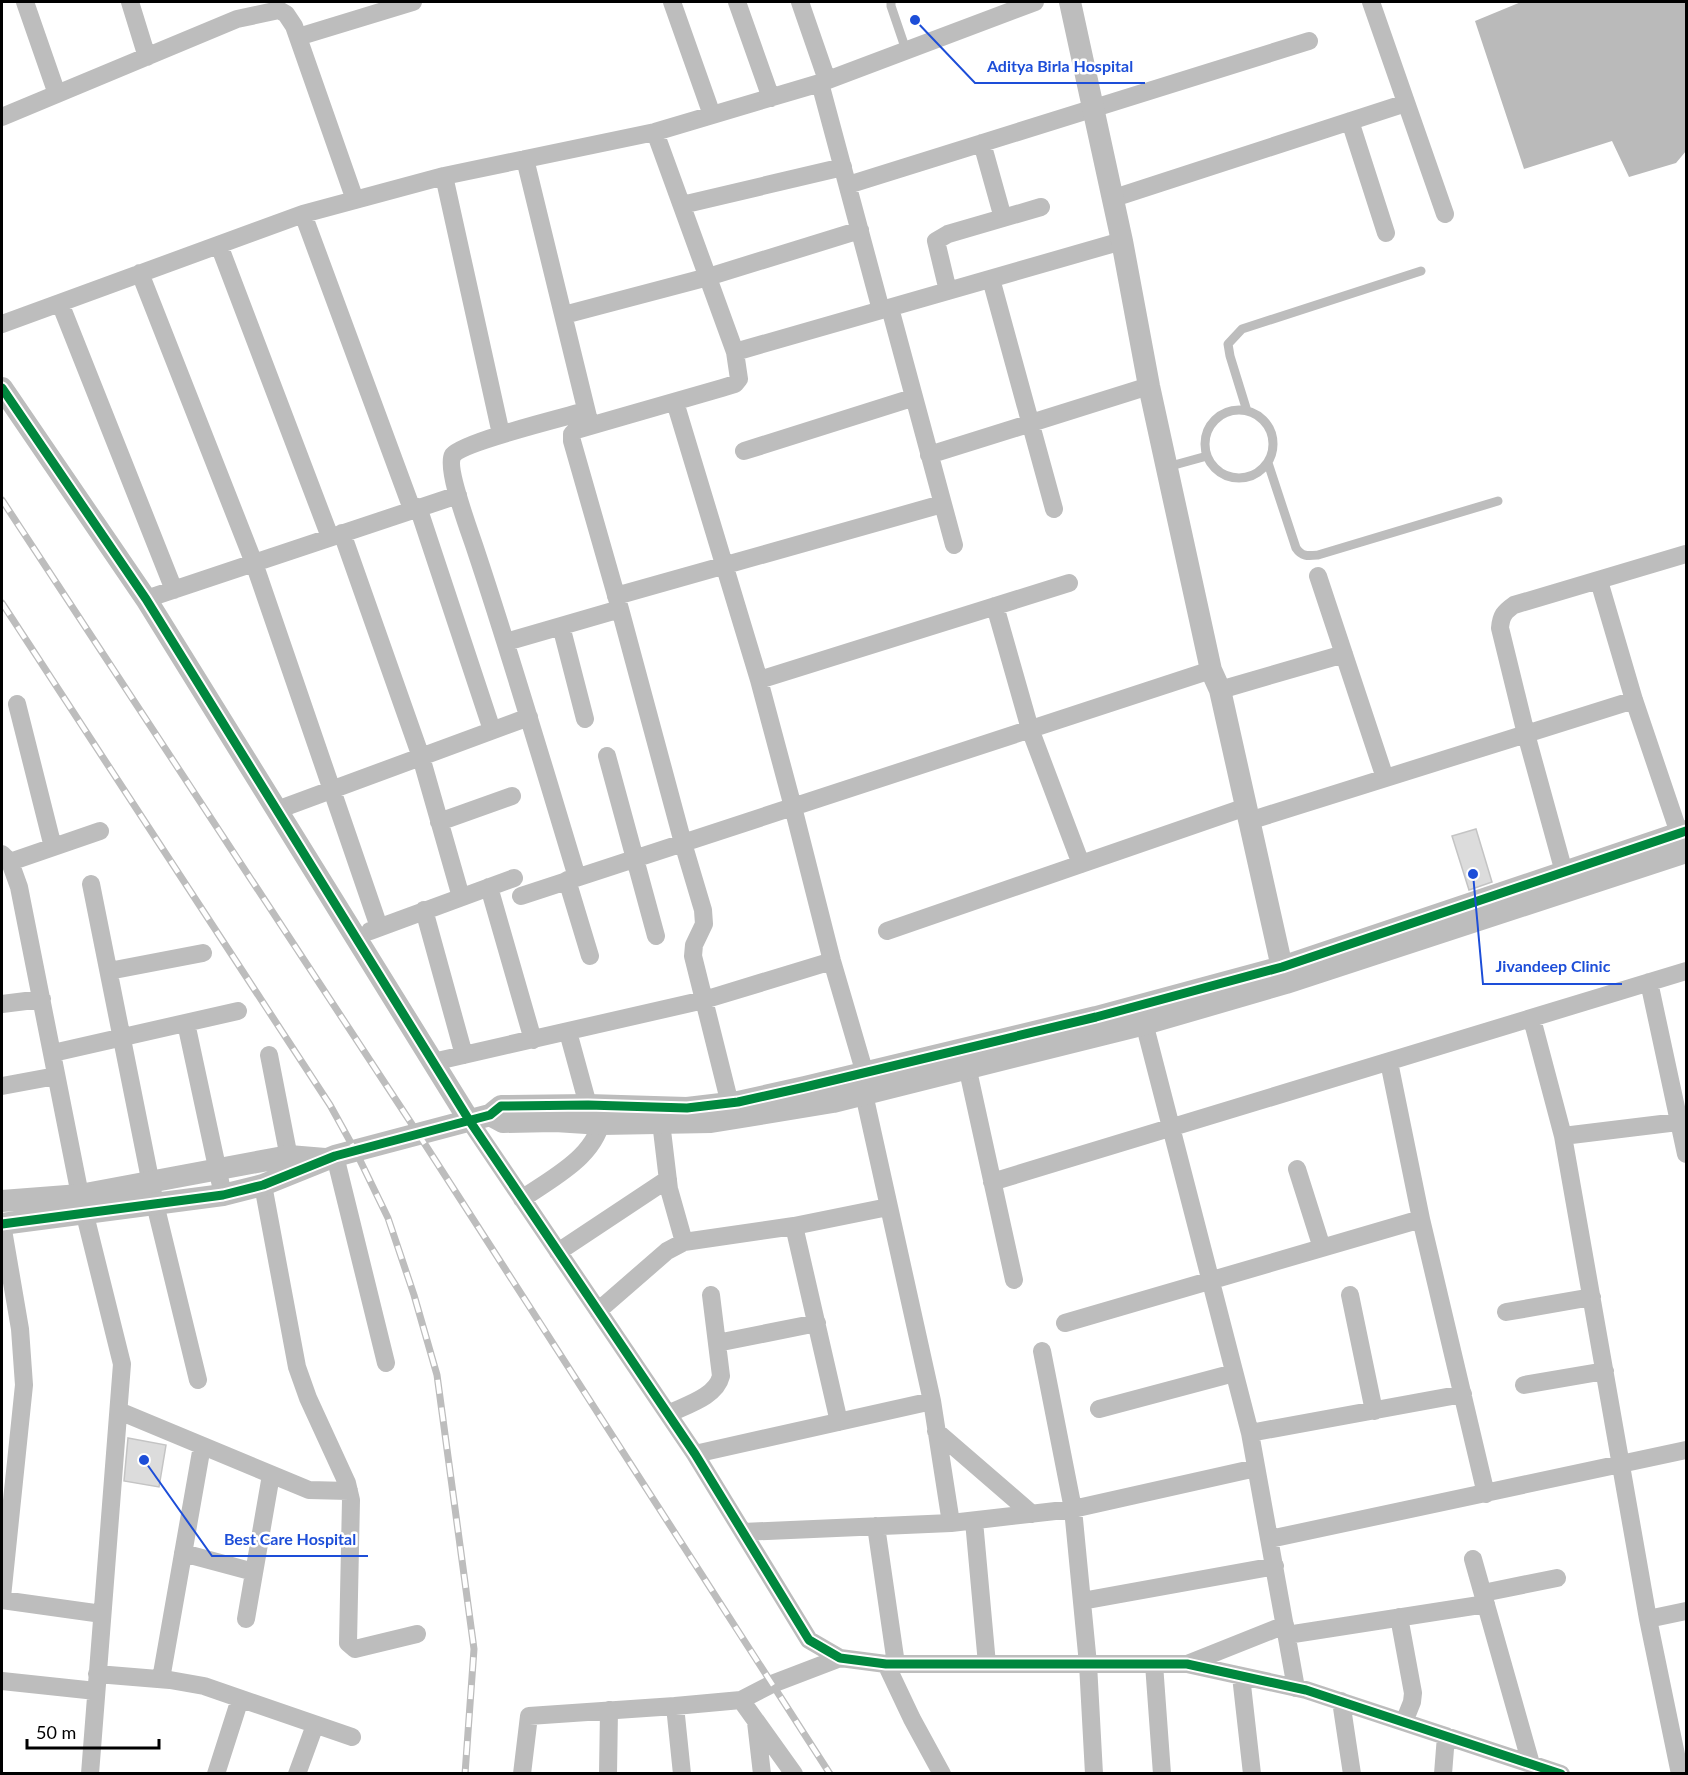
<svg xmlns="http://www.w3.org/2000/svg" width="1688" height="1775" viewBox="0 0 1688 1775" font-family="Lato,sans-serif">
  <rect width="100%" height="100%" fill="#fff"/>
  <path fill="#bababa" d="M1521,2H1686V151L1676,163L1629,177L1612,141L1524,169L1475,21Z"/>
  <path fill="#dcdcdc" stroke="#c4c4c4" stroke-width="1.5" d="M1476,829L1492,882L1469,890L1452,836Z
    M128,1438L166,1445L159,1487L124,1481Z"/>
  <g fill="none" stroke-linecap="round" stroke-linejoin="round">
    <path stroke="#bdbdbd" stroke-width="9" d="M891,2V6L906,50
      M1205 444a34 34 0 1 1 68 0a34 34 0 1 1-68 0Z
      M1247,411L1230,356L1228,344L1242,329L1421,271
      M1268,463L1296,548C1302,557 1308,556 1318,555L1498,501
      M1167,467L1207,456"/>
    <path stroke="#bdbdbd" stroke-width="18" d="M25,2L57,94
      M130,2L147,57
      M672,2L712,115
      M737,2L771,98
      M800,2L827,80
      M1371,2L1445,214
      M298,37L413,2
      M820,83L881,310
      M2,117L237,19L279,10L286,14L294,26L355,200
      M1350,121L1386,233
      M655,132L735,352L739,379L735,384L722,388L576,430L572,434V441L620,609L683,843L703,910L704,924L694,945L693,956L733,1116
      M982,143L1003,218
      M525,159L589,421
      M444,176L501,434
      M848,185L1309,41
      M1114,198L1406,103
      M682,205L843,167
      M303,214L412,509
      M219,245L330,537
      M140,273L254,563L379,927
      M991,279L1054,509
      M948,291L936,241L948,234L1041,207
      M60,303L174,590
      M890,308L954,545
      M564,315L708,277L860,230
      M2,324L303,214L444,176L655,132L820,83L1035,2
      M735,352L1122,241
      M675,402L759,680L793,807L832,961L868,1084
      M744,451L912,398
      M929,455L1149,386
      M418,507L492,730
      M342,533L421,757L461,897
      M1318,576L1385,778
      M1599,581L1634,700L1679,833
      M616,596L942,504
      M146,599L458,495
      M995,606L1030,729L1081,864
      M561,626L585,719
      M506,642L620,609
      M759,680L1069,583
      M1220,690L1344,654
      M17,704L53,847
      M607,756L656,936
      M277,810L529,717
      M1249,821L1634,700
      M439,822L512,796
      M2,854L10,862L19,887L80,1195L122,1364L90,1774
      M10,862L100,831
      M1564,872L1526,734L1500,628C1501,616 1504,612 1514,605L1686,554
      M577,877C544,768 512,659 476,551C471,535 445,468 453,455C463,442 565,417 586,411
      M567,880L590,956
      M91,884L155,1204L198,1380
      M489,887L533,1040
      M521,896L1211,670
      M424,910L464,1055
      M370,931L514,878
      M887,931L1246,807
      M109,971L203,953
      M1649,982L1686,1154
      M2,1004L42,999
      M1141,1011L1250,1433L1296,1688
      M1532,1019L1563,1136L1648,1619L1680,1774
      M186,1023L223,1195
      M568,1032L588,1105
      M53,1053L238,1011
      M269,1055L291,1168
      M965,1057L1014,1280
      M433,1062L704,1000L832,961
      M1389,1062L1421,1219L1486,1494
      M2,1086L56,1076
      M864,1094L932,1401L951,1523
      M469,1120L695,1454L809,1640L840,1658L886,1664H1187L1306,1690L1561,1774
      M661,1122L669,1189L684,1242
      M1563,1136L1686,1121
      M335,1156L386,1363
      M1297,1169L1322,1248
      M992,1182L1686,971
      M263,1185L297,1367L308,1398L347,1483L351,1500L348,1643L355,1649L417,1634
      M522,1199C555,1176 598,1156 603,1113
      M794,1226L839,1422
      M558,1252L668,1179
      M1350,1295L1374,1411
      M598,1311L667,1251L684,1242L794,1226L888,1207
      M1506,1312L1592,1297
      M1065,1323L1421,1219
      M717,1343L817,1323
      M1042,1351L1073,1509L1088,1664L1094,1774
      M1524,1385L1605,1371
      M1099,1409L1234,1373
      M119,1411L309,1490L349,1491
      M668,1414C686,1405 716,1397 721,1376L711,1295
      M936,1431L1032,1514
      M1250,1433L1463,1394
      M695,1454L932,1401
      M974,1521L987,1664
      M876,1526L896,1664
      M743,1532L951,1523L1073,1509L1256,1468
      M1270,1539L1686,1450
      M183,1553L254,1572
      M1473,1559L1531,1764
      M1483,1593L1557,1578
      M2,1597L24,1385L20,1329L2,1224
      M2,1600L102,1614
      M1082,1601L1275,1566
      M1399,1617L1413,1693L1412,1702L1404,1722
      M246,1619L271,1475
      M1648,1619L1686,1611
      M1287,1635L1486,1604
      M886,1664L912,1719L942,1774
      M1154,1664L1162,1774
      M1187,1664L1285,1625
      M97,1674L170,1680L204,1686L352,1737
      M1241,1676L1252,1774
      M161,1679L202,1446
      M2,1681L96,1691
      M1341,1701L1352,1774
      M675,1706L682,1774
      M756,1722L762,1774
      M216,1774L240,1699
      M297,1774L315,1725
      M522,1774L529,1716L675,1706L741,1700
      M608,1774L609,1710
      M794,1774L741,1700L772,1684L840,1658
      M1443,1774L1446,1736"/>
    <path stroke="#bdbdbd" stroke-width="22" d="M1070,2L1122,241L1149,386L1211,670L1220,690L1285,981
      M2,388L146,599L469,1120
      M490,1115L503,1122L555,1121L602,1124L711,1122L833,1102L1145,1024L1286,983L1686,852
      M2,1201L80,1195L289,1156L325,1159
      M2,1224L223,1195L263,1185L335,1156L490,1115L501,1106L588,1105L687,1108L738,1102L805,1087L1096,1017L1282,967L1686,831"/>
    <defs>
      <path id="rail" d="M2,500L419,1135L830,1774
        M2,603L330,1105L356,1152L388,1218L414,1295L437,1375L474,1649L465,1774"/>
    </defs>
    <use href="#rail" stroke="#bdbdbd" stroke-width="7"/>
    <use href="#rail" stroke="#fff" stroke-width="4.5" stroke-dasharray="14" stroke-linecap="butt"/>
    <defs>
      <path id="cycleway" d="M2,388L146,599L469,1120L695,1454L809,1640L840,1658L886,1664H1187L1306,1690L1561,1774
        M2,1224L223,1195L263,1185L335,1156L490,1115L501,1106L588,1105L687,1108L738,1102L805,1087L1096,1017L1282,967L1686,831"/>
    </defs>
    <use href="#cycleway" stroke="#fff" stroke-width="13"/>
    <use href="#cycleway" stroke="#00873e" stroke-width="9"/>
  </g>
  <path fill="none" stroke="#1d4ed8" stroke-width="2" d="M915 20L975 83H1145M1473 874L1483 984H1622M144 1460L212 1556H368"/>
  <g fill="#1d4ed8" stroke="#fff" stroke-width="2">
    <circle cx="915" cy="20" r="6"/>
    <circle cx="1473" cy="874" r="6"/>
    <circle cx="144" cy="1460" r="6"/>
  </g>
  <g font-size="16" text-anchor="middle" font-weight="bold" fill="#1d4ed8" stroke="#fff" stroke-width="5" stroke-linejoin="round" paint-order="stroke">
    <text x="1060" y="72">Aditya Birla Hospital</text>
    <text x="1553" y="972">Jivandeep Clinic</text>
    <text x="290" y="1545">Best Care Hospital</text>
  </g>
  <rect width="1688" height="1775" fill="none" stroke="#000000" stroke-width="6"/>
  <path d="M27 1739v9h132v-9" fill="none" stroke="#000000" stroke-width="3"/>
  <text x="36" y="1739" font-size="18" fill="#000000" stroke="#ffffff" stroke-width="4.5" paint-order="stroke">50 m</text>
</svg>
